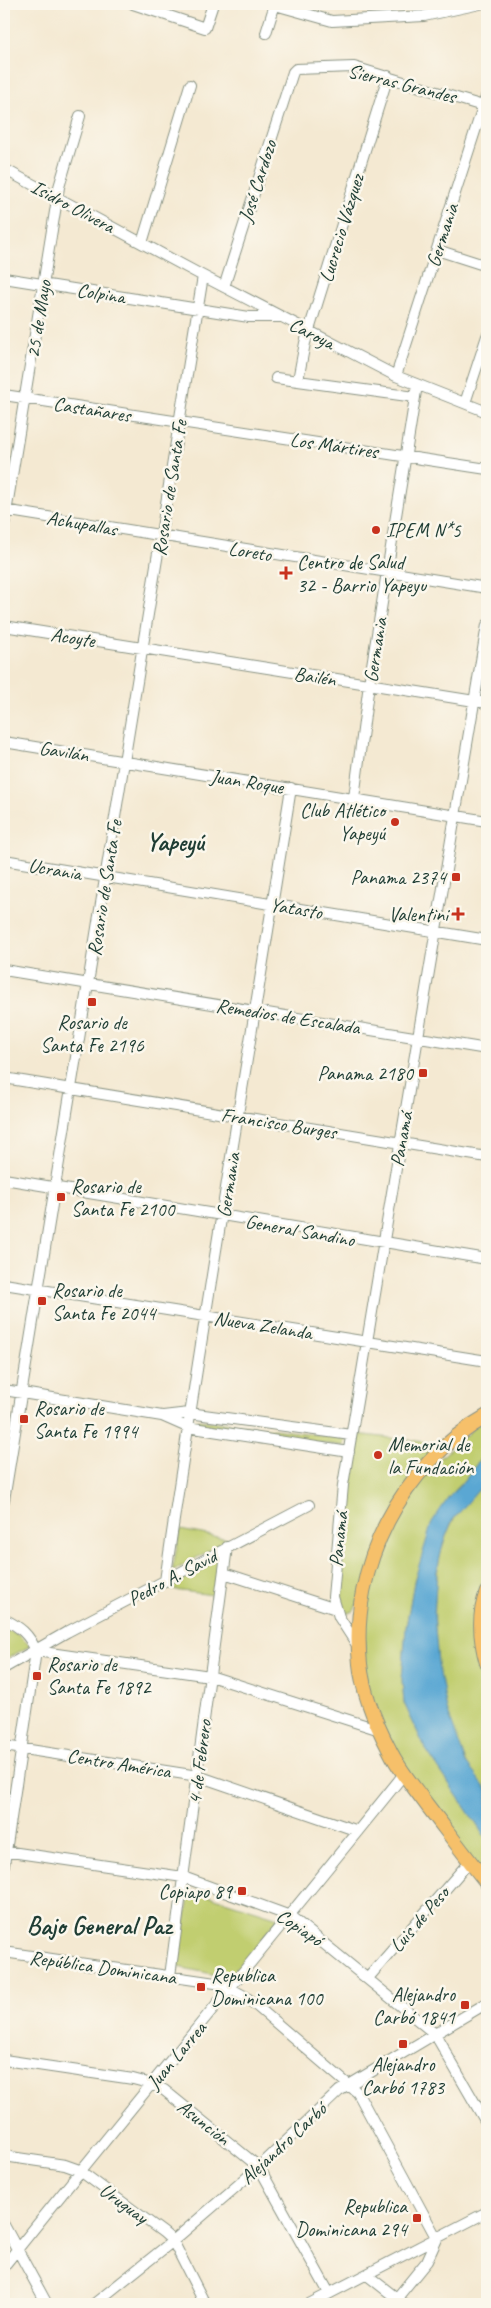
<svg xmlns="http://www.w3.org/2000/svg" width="491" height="2308" viewBox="0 0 491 2308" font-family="Caveat,sans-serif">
  <rect width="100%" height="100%" fill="#fbf7ec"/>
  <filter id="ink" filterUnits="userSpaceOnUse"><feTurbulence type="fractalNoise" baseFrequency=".02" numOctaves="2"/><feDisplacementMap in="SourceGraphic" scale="10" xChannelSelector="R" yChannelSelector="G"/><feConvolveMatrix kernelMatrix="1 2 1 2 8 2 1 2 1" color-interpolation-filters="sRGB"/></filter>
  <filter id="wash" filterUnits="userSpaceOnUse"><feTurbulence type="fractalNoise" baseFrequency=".0096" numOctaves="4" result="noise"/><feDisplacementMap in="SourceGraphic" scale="20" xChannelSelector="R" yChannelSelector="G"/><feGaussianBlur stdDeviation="1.12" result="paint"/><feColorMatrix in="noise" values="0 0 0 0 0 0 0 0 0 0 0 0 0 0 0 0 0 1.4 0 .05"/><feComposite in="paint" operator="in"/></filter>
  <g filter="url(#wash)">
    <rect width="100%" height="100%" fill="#f4e9d2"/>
    <path fill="#c1ce70" stroke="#708652" d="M487,1416V1450L465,1480L458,1486L424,1556L414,1582L406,1627L402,1680L404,1703L425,1748L487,1840V1883L404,1774L366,1692L363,1595L404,1491Z
      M191,1419L346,1438L344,1446L190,1426Z
      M356,1434L442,1444L414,1472L354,1611L346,1614L340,1605L338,1593L339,1562Z
      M487,1480V1790C437,1743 424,1609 443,1545C450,1520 468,1496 487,1480Z
      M180,1530L229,1539L172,1572Z
      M219,1556L213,1595L166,1589Z
      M4,1627L20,1636L30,1646L4,1660Z
      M190,1890L278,1918L232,1978L178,1967Z"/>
    <path fill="#5aa7d3" stroke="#3c7284" d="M487,1450V1480L452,1521L443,1544L437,1571L434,1615L438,1663L447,1709L466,1763L487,1790V1840L425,1748L404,1703L402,1680L406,1627L414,1582L432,1522L449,1497L465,1480Z"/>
  </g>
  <g filter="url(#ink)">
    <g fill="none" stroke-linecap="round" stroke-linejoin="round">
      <defs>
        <path id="minor" d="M133,4L205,28L213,4
          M275,5L332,21L424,16L480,4
          M266,33L275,4
          M4,169L203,276L396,376L487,412
          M142,243L190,85
          M437,250L487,266
          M4,278L249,317H279
          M224,287L293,72L296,69L354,67L483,106
          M396,376L487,94
          M276,378L415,397
          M298,380L305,343L388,76
          M4,395L487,469
          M465,403L487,336
          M4,510L487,588
          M4,525L59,187L80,116
          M4,626L487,703
          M4,742L487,821
          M354,798L369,684L417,385
          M4,860L487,940
          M4,970L487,1049
          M4,1078L487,1157
          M4,1179L487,1259
          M4,1284L487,1361
          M4,1390L162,1416L187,1427L349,1452
          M163,1416L189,1413L351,1435
          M4,1500L203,276
          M224,1573L336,1609
          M165,1581C203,1316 249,1053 291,788
          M4,1619C20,1627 29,1634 36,1651
          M359,1648L339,1617L333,1597L343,1485L487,625
          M36,1651L210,1676L380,1730
          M4,1668L67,1632L309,1505
          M4,1746L198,1776L358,1831
          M4,1851L183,1877L290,1916L435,2034L487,2124
          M4,1865L36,1651
          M4,1952L222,1984L246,1997L358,2093L437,2239
          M170,1976L227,1547
          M368,1978L470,1861
          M4,2060L133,2079L152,2084L164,2090L259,2167L329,2293
          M4,2156L65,2165L79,2170L164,2233L173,2241L205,2304
          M4,2225L47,2304
          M4,2266C136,2101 271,1939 404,1774
          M367,2275L404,2304
          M94,2304L173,2241L259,2167L339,2091L487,2003
          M309,2304L487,2212
          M392,2304L427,2261L437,2239"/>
        <path id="major" d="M487,1416C402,1464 349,1566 360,1664C363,1693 376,1724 389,1749C399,1770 414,1787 427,1805C447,1831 467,1858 487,1883
          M487,1592C478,1615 480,1639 487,1663"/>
      </defs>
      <use href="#minor" stroke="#8a9383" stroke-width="12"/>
      <use href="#major" stroke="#8a9383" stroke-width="16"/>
      <use href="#minor" stroke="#fff" stroke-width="10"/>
      <use href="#major" stroke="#f6c06b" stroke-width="14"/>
    </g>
  </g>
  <g fill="#c8321e" stroke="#fbf7ec" stroke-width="2">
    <circle cx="376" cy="530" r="5"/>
    <path d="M283.5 565.5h5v5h5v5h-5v5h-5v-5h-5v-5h5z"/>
    <circle cx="395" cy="822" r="5"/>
    <rect x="451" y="872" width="10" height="10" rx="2.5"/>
    <path d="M455.5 906.5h5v5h5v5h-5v5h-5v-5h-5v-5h5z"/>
    <rect x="87" y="997" width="10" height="10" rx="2.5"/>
    <rect x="418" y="1068" width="10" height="10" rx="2.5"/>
    <rect x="56" y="1192" width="10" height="10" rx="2.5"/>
    <rect x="37" y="1296" width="10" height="10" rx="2.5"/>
    <rect x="19" y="1414" width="10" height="10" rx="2.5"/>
    <circle cx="378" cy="1455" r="5"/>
    <rect x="32" y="1671" width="10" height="10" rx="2.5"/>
    <rect x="237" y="1886" width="10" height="10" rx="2.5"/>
    <rect x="196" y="1982" width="10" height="10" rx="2.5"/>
    <rect x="460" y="2000" width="10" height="10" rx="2.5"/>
    <rect x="398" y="2039" width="10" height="10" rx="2.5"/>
    <rect x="412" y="2213" width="10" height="10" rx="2.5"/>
  </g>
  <g text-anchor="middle" stroke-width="5" stroke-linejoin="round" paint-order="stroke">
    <g font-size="20" fill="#1f3d34" stroke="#fbf7ec">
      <text transform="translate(402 83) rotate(14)" y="7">Sierras Grandes</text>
      <text transform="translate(257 181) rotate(-72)" y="7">José Cardozo</text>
      <text transform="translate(73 206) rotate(28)" y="7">Isidro Olivera</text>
      <text transform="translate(341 228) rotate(-73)" y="7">Lucrecio Vázquez</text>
      <text transform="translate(442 235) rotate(-72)" y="7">Germania</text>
      <text transform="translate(101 293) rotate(9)" y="7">Colpina</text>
      <text transform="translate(38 319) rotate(-81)" y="7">25 de Mayo</text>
      <text transform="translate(312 333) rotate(27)" y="7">Caroya</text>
      <text transform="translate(92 409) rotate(9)" y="7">Castañares</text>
      <text transform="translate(334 445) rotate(8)" y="7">Los Mártires</text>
      <text transform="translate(169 488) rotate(-81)" y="7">Rosario de Santa Fe</text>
      <text transform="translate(82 523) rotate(10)" y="7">Achupallas</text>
      <text transform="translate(250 551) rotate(9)" y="7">Loreto</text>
      <text transform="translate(73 637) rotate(9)" y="7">Acoyte</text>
      <text transform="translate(375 650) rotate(-81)" y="7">Germania</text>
      <text transform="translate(315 676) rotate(9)" y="7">Bailén</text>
      <text transform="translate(64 751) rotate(9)" y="7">Gavilán</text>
      <text transform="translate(247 781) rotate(9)" y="7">Juan Roque</text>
      <text transform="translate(55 869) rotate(10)" y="7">Ucrania</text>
      <text transform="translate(104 888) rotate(-81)" y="7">Rosario de Santa Fe</text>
      <text transform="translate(296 908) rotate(9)" y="7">Yatasto</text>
      <text transform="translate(288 1016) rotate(9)" y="7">Remedios de Escalada</text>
      <text transform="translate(279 1123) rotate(9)" y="7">Francisco Burges</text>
      <text transform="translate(401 1139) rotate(-80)" y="7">Panamá</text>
      <text transform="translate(228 1185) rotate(-81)" y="7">Germania</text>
      <text transform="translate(300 1230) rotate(10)" y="7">General Sandino</text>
      <text transform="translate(263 1325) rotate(9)" y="7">Nueva Zelanda</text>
      <text transform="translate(338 1539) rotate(-84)" y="7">Panamá</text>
      <text transform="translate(172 1577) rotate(-28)" y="7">Pedro A. Savid</text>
      <text transform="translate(199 1762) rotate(-83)" y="7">4 de Febrero</text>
      <text transform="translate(119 1763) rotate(9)" y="7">Centro América</text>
      <text transform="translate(419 1919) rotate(-49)" y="7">Luis de Peso</text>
      <text transform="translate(300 1927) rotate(34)" y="7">Copiapó</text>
      <text transform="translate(103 1967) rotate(8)" y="7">República Dominicana</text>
      <text transform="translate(176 2055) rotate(-50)" y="7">Juan Larrea</text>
      <text transform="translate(204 2122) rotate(38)" y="7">Asunción</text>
      <text transform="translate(283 2143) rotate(-43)" y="7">Alejandro Carbó</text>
      <text transform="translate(124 2203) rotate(36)" y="7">Uruguay</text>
    </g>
    <g font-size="20" fill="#1f3d34" stroke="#fbf7ec" text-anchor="start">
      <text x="386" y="537">IPEM N*5</text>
      <text x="297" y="569">Centro de Salud<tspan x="297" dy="23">32 - Barrio Yapeyu</tspan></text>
      <text x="385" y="817" text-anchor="end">Club Atlético<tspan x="385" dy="23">Yapeyú</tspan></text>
      <text x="446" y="884" text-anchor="end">Panama 2374</text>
      <text x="448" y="921" text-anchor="end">Valentini</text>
      <text x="92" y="1029" text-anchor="middle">Rosario de<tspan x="92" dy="23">Santa Fe 2196</tspan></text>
      <text x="413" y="1080" text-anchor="end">Panama 2180</text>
      <text x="71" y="1193">Rosario de<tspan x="71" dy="23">Santa Fe 2100</tspan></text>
      <text x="52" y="1297">Rosario de<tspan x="52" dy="23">Santa Fe 2044</tspan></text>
      <text x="34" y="1415">Rosario de<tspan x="34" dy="23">Santa Fe 1994</tspan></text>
      <text x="388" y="1451">Memorial de<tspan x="388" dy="23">la Fundación</tspan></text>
      <text x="47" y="1671">Rosario de<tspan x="47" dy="23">Santa Fe 1892</tspan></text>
      <text x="232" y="1898" text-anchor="end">Copiapo 89</text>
      <text x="211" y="1982">Republica<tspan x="211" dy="23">Dominicana 100</tspan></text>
      <text x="455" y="2001" text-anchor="end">Alejandro<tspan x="455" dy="23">Carbó 1841</tspan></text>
      <text x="403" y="2071" text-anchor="middle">Alejandro<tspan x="403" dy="23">Carbó 1783</tspan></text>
      <text x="407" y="2213" text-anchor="end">Republica<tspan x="407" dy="23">Dominicana 294</tspan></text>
    </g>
    <g font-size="25" font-weight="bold" fill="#1f3d34" stroke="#fbf7ec">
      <text x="175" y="850">Yapeyú</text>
      <text x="99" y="1934">Bajo General Paz</text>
    </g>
  </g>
  <rect width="491" height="2308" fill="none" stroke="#fbf7ec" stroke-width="20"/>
</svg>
